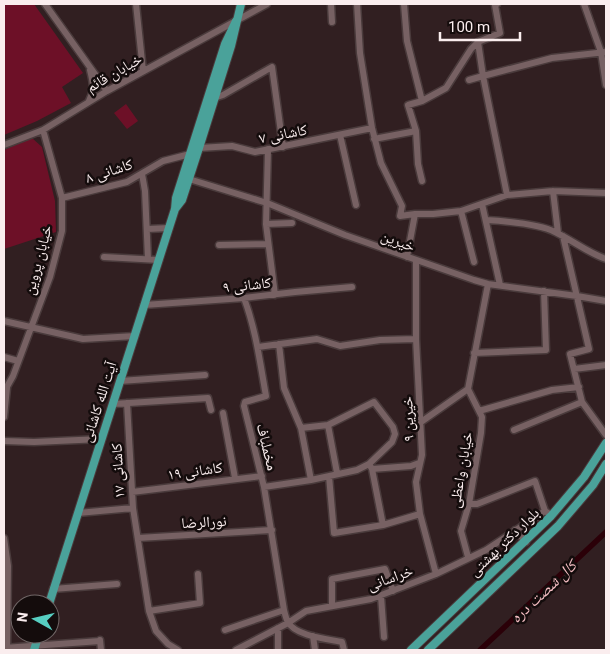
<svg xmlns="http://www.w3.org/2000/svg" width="610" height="654" viewBox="0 0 610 654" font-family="Roboto,'Noto Naskh Arabic',sans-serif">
  <rect width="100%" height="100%" fill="#311f21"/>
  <path fill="#6d1027" d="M4,4H34L83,73L62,87L71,103L37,121L4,135Z
    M126,104L138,121L127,129L114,113Z
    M32,138L42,147L55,201L56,232L4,249V150Z"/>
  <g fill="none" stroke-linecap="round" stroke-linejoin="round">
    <path stroke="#2b0008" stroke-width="5.5" d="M480,650L606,532"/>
    <defs>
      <path id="minor" d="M45,4L107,91
        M136,4L143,71
        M331,4L332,22
        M357,4L360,53L372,128L381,163L402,206L400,216L415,214H433L461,211L507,195L553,191L606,193
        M404,4L407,41L422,101
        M584,4L601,52L606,85
        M478,42L483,76L552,58L606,52
        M469,80L483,76L507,195
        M214,98L223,95L272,67L283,147
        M89,101C95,90 93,82 90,70
        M416,131L418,164L422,181
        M340,135L356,205
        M374,139L416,131L408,105L422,101L446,88L471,49L478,42L500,33L495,5L497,4
        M4,145L43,130L107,91L267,4
        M199,148L232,146L255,152L372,128
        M268,149L266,224L275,295
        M142,174L145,191L148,259
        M189,179L267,203L345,235L474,280L488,284L577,296L606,301
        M553,191L558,233
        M62,198L127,182L163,161L190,154
        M482,204L500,285
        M461,211L474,262
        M486,220C503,221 540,224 555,232C572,240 588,253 606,259
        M266,224L292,223
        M147,229L169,228
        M563,236L589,349L570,354L582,402L606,435
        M219,245L268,244
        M104,257L159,260
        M407,257L415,214
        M416,260V339L422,455L416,482L420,514L436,574
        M244,298C256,330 260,363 266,396L245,402L244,406L264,487L284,610C285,614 286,619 288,622C295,636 328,639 342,642L344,650
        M144,305L244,298L295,292L352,287
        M4,321L83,339L135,336
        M258,347L317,339L340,346L380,340L416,339
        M474,353L546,350L544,291
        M4,357L18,361
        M574,369L606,365
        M120,381L205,375
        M468,389L482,417L481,433L469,504L461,531L468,557
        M468,389L488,284
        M4,392L13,376L50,277L62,231V198L43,130
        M127,403L133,508L149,611L156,631L168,644L178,650
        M113,404L208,398L211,410
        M479,411L552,390L579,387
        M223,413L235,478
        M4,417L7,388
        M421,422L468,389
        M328,425L337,473
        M301,428L311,480
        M514,430L582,402
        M4,441L34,442L101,439
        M369,464L372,469L383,525
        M372,469L411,466L419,463
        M329,476L334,533L383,525L420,514
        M264,487L311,480L357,470L369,464L392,442L395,434L393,427L374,402L328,425L301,428L284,388L279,344
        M132,492L262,476
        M469,504H477L535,481L545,511L548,513
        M78,513L133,508
        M515,530L526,542
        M4,538L8,566L7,650
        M138,538L272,530
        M53,589L117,584
        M381,596L384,637
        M332,605V579L385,569L393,591
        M149,611L200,603L198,574
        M278,628V650
        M225,630L284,610
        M313,636L315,650
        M100,640L101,650
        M4,648L100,641
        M236,650L288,623L306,611L371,599L436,574L486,550L545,511"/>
      <path id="major" d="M175,209L182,200L199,148L231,46L241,4
        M49,604L175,209L176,198L225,44L236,21
        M34,650L39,634
        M411,650L551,516L584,477L606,443
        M428,650L558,526L593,485L606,464"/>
    </defs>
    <use href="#minor" stroke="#4a3b3c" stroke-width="9"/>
    <use href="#major" stroke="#4a3b3c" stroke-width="10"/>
    <use href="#minor" stroke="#776163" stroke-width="6"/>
    <use href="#major" stroke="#4aa29a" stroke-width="8"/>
  </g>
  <g text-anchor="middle" stroke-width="5" stroke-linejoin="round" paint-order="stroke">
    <g font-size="15" fill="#faedee" stroke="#140c0c">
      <text transform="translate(114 73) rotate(-30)" y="5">خیابان قائم</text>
      <text transform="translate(283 134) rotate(-11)" y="5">کاشانی ۷</text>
      <text transform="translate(109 171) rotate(-18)" y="5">کاشانی ۸</text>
      <text transform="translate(398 241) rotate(20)" y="5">خیرین</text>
      <text transform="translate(38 260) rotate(-75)" y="5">خیابان پروین</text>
      <text transform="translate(247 285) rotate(-6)" y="5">کاشانی ۹</text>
      <text transform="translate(99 402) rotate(-72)" y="5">آیت الله کاشانی</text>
      <text transform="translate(408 419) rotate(-92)" y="5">خیرین ۹</text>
      <text transform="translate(267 447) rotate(76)" y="5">مخملباف</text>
      <text transform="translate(461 470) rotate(-80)" y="5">خیابان واعظی</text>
      <text transform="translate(118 471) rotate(-93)" y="5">کاشانی ۱۷</text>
      <text transform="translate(195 471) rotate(-8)" y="5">کاشانی ۱۹</text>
      <text transform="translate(204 522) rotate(-3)" y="5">نورالرضا</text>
      <text transform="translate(504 542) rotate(-44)" y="5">بلوار دکتر بهشتی</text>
      <text transform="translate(390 578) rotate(-20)" y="5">خراسانی</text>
    </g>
    <g font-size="16" font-style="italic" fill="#f4bdc2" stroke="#140c0c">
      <text transform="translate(543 591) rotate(-43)" y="6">کال شصت دره</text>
    </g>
  </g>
  <rect width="610" height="654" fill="none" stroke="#faedee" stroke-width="10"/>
  <g transform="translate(35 619) rotate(278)"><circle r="24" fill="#140c0c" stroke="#706666"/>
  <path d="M0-4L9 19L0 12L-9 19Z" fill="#57cec1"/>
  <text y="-8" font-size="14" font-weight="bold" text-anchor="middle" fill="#faedee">N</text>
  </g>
  <path d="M440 32v8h80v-8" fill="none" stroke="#faedee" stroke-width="2.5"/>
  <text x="448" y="32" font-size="15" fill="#faedee" stroke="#140c0c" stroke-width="4" paint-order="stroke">100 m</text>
</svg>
